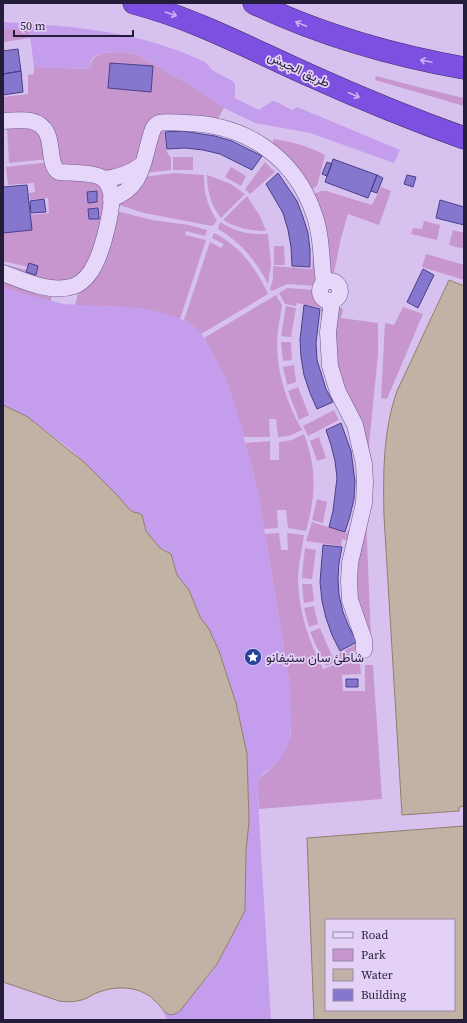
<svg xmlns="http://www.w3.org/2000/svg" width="467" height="1023" viewBox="0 0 467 1023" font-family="'Source Serif 4',Vazirmatn,serif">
  <rect width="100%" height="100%" fill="#d7c2ef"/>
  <path fill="#c796ce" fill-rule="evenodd" d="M3,29H29L30,38L3,42Z
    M122,52L136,54L190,85L224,108L216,122L163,118L142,156L120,172L61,168L54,140L3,113V97L28,94V75L34,74V67L90,69C92,50 107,53 122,52ZM110,63L153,66L151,92L108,88Z
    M376,76L422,88L464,98V106L375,80Z
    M37,127L49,159L9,163L7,128Z
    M155,130H165L164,132L167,152L171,158V170L145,173Z
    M274,139C293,142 308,146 325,155L317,186L308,191L271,147Z
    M173,157H193V170H173Z
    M50,162L94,178L105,188L104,218L84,276L54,283L3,269V264L27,270L26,272L36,275L38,266L29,263L28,267L3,261V233L30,215L49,213L48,198L30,200L29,193L35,192L34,183L8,185L6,167ZM87,192H97V202L88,203ZM98,208L99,219H89L88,209Z
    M265,162L275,172L250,194L245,189Z
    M231,167L246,176L241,186L225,177Z
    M175,173L204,175C204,194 207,204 217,221L212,226L144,213L116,204L143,177Z
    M207,175L229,183L245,194L221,218C211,205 207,192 207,175Z
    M381,187L391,191L379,225L348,214L341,238L334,273L340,277L348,285L343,286L337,279L327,274L311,195L321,191H326L372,205Z
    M247,196L260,216L266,231C250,231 237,228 223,220Z
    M113,210L152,220L189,225L207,230L205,236L186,231L185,235L206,240L180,319C146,306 111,306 75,306L79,289Z
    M424,221L440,225L437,240L411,234L413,228L422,229Z
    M220,222C236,232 250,235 268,234L271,264L268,284C256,261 241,242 218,229Z
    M453,230L464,233V249L449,245Z
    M214,233C240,246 256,268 268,294L201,334L193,326L184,320L210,242L221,248L224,244L212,238Z
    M274,246H284L285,265H274Z
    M313,250L317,286L287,284L272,291L270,289L273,279V266L312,269Z
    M426,254L464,265V280L422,267Z
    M3,277L52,290L51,302L3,288Z
    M287,288L317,290L319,299L326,304L321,326V308L297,303L296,306L285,304L279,293Z
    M276,295L282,305C281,313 279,322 278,330C274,365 285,400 302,430L289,436L278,437L276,419H269L270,437H244L231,395L224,375L204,338Z
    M286,306L296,308L291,337L281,336Z
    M339,307L343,309L341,318L378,323V354L368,455L347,403L332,346Z
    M403,307L423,314L387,399L381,398L385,323L394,325Z
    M281,342H291L292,360L283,361Z
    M294,365L296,382L287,385L283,367Z
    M298,387L309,415L299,420L288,391Z
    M334,410L339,420L308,436L303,426Z
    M304,434C317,469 316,495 306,531L288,528L286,510H277L278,528L264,529L254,475L245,443L270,441V460H279V442L292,440Z
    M319,437L326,458L317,461L310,441Z
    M317,499L327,502L323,523L312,520Z
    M366,517L371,639L352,584Z
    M312,522L347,533L348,530L353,532L350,541L342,539L341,546L306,541Z
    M279,533L281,550H288L287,533L304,535C302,550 298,565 298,581C299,613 309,641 323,669L355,658L360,664L361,674L342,675L343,691H365V665H373L382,799L259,809L257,784L259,779L278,762L290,739L291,731L289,681L265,534Z
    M305,548L316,550L312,579L302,578L303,565Z
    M302,584H312L314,601L304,603Z
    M314,606L318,624L309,627L304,608Z
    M320,628L332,656L323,661L310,632Z
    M358,643L360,645L355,649L354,655L326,666L324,662Z"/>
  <path fill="#c49eec" d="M3,22C74,26 140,31 205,62L212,70L234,82L235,85V98L259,110L272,101L277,102L292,110L297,107L400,150L394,163L310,133L255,123L224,108L190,85L136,54C126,52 102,50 94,57C90,60 90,64 90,69L34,67L29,29H3Z
    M3,288L63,304L140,308L164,313L184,320L198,329L204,338L224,375L238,416L258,491L289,681L291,722L290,739L283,755L278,762L263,774L259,779L257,784L271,1020H167L163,1011L170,1015L177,1013L210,974L217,964L245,911L246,850L249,822L247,754L236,703L219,651L209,629L200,617L189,590L177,575L173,560L166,550L160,548L146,531L143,519L139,513L133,512L129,509L118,496L85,463L69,448L28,417L3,405Z"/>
  <path fill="#c2b2a5" stroke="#907e6b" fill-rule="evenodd" d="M449,280L464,286V806L459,807V811L402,815L384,516C383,474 383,431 397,391Z
    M3,405L28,417L85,463L118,496L129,509L133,512L139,513L142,515L146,531L160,548L171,554L177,575L189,590L200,617L209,629L219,651L236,703L247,754L249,822L246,850L245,911L217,964L180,1011C166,1021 164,1008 155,1001C151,996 143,992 137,990C122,986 108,988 94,994C89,997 84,1000 77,1001C71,1002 65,1002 59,1001L3,982Z
    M464,826V1020H315L314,1019L307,838ZM326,920H454V1010H326Z"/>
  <path fill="#8677ce" stroke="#493e8a" d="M18,49L21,71L3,74V51Z
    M110,63L153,66L151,92L108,88Z
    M21,71L23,92L3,95V74Z
    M182,131L215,136L232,141L262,156L252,170L220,154L203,150L185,148L167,149L165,132Z
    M333,159L377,175L368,198L325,182Z
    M327,162L332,164L327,176L322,174Z
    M278,173L297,201L303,217L308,233L310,250V267L292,266L291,247L288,230L283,213L266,184Z
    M377,175L383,178L377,193L371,191Z
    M407,175L416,177L413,187L404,184Z
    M27,185L32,230L3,233V187Z
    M97,191V202L88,203L87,192Z
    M44,199L46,212L31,213L30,201Z
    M440,200L464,207V225L436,218Z
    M98,208L99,219H89L88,209Z
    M29,263L38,266L36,275L26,272Z
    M423,269L434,275L418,308L407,302Z
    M304,305L320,309L316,343L317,360L326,389L333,402L317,409L310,393L304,375L301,357L300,340Z
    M341,423L351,451L355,481L354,499L350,516L345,532L329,527L333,511L337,478L335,461L331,445L326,430Z
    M323,545L342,547L339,563L338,579L339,595L343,612L349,627L357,642L340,651L332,635L326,618L322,601L320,582Z
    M346,679H358V687H346Z"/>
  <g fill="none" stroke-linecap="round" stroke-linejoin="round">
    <defs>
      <path id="street" d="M3,121C12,121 22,119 31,121C60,128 44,163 59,172C70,173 96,172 104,179C107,182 110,189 111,193C114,207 102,251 95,264C91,273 83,283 74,286C51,294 24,281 3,273
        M103,179C118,178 131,173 143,164
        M111,199C146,186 142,159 153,129L155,126L159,123C168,121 177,123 186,123C245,124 295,157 314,214C322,236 321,260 324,283
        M320 291a10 10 0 1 1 20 0a10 10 0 1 1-20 0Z
        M332,301L328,332L330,366L338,392L355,425L364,464L365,482L364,503L350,563L349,581L350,600L364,640V650"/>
      <path id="highway" d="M134,3C195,19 251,49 309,75C360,98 411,119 464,138
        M254,3C321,35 391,55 464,68"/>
    </defs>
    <use href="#street" stroke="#67598a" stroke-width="17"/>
    <use href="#highway" stroke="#362d57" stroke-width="23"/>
    <use href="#street" stroke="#e6d6fa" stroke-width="16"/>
    <use href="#highway" stroke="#7e50e1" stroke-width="22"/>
  </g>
  <defs><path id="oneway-shaft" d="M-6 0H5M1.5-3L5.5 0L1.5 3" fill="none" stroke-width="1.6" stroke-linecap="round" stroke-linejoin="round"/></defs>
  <g stroke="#cab2f1">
    <use href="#oneway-shaft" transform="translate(171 14) rotate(19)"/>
    <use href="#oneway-shaft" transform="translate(301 24) rotate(-158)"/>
    <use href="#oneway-shaft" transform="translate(426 61) rotate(-168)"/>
    <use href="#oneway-shaft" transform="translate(354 95) rotate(24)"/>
  </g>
  <defs>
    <symbol id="sight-disc" viewBox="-11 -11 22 22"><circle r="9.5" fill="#27449a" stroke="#e3d2f6"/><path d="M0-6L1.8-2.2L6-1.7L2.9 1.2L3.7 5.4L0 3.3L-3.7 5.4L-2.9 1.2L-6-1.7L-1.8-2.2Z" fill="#fff"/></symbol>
  </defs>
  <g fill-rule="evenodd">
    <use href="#sight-disc" x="243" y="647" width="20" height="20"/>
  </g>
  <g text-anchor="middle" stroke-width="3.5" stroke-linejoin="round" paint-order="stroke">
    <g font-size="13" fill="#241d39" stroke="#e3d2f6">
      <text transform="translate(299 69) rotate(25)" y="5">طريق الجيش</text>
    </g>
    <g font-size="13" fill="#241d39" stroke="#e3d2f6" text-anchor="start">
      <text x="266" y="662">شاطئ سان ستيفانو</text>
    </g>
  </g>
  <rect width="467" height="1023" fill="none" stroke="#241d39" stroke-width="8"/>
  <rect x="325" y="919" width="130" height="92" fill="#e3d2f6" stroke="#978aaa"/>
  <rect x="333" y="932" width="20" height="6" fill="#e6d6fa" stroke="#978aaa"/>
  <text x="361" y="939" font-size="12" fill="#241d39">Road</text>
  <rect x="333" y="949" width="20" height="12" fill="#c796ce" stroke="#978aaa"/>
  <text x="361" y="959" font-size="12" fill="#241d39">Park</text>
  <rect x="333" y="969" width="20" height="12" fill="#c2b2a5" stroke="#978aaa"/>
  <text x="361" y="979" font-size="12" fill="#241d39">Water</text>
  <rect x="333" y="989" width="20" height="12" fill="#8677ce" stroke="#978aaa"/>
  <text x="361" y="999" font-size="12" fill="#241d39">Building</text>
  <path d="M14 30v6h119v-6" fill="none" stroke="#241d39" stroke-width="2"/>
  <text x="20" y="30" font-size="12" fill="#241d39" stroke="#e3d2f6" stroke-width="3" paint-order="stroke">50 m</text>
</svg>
